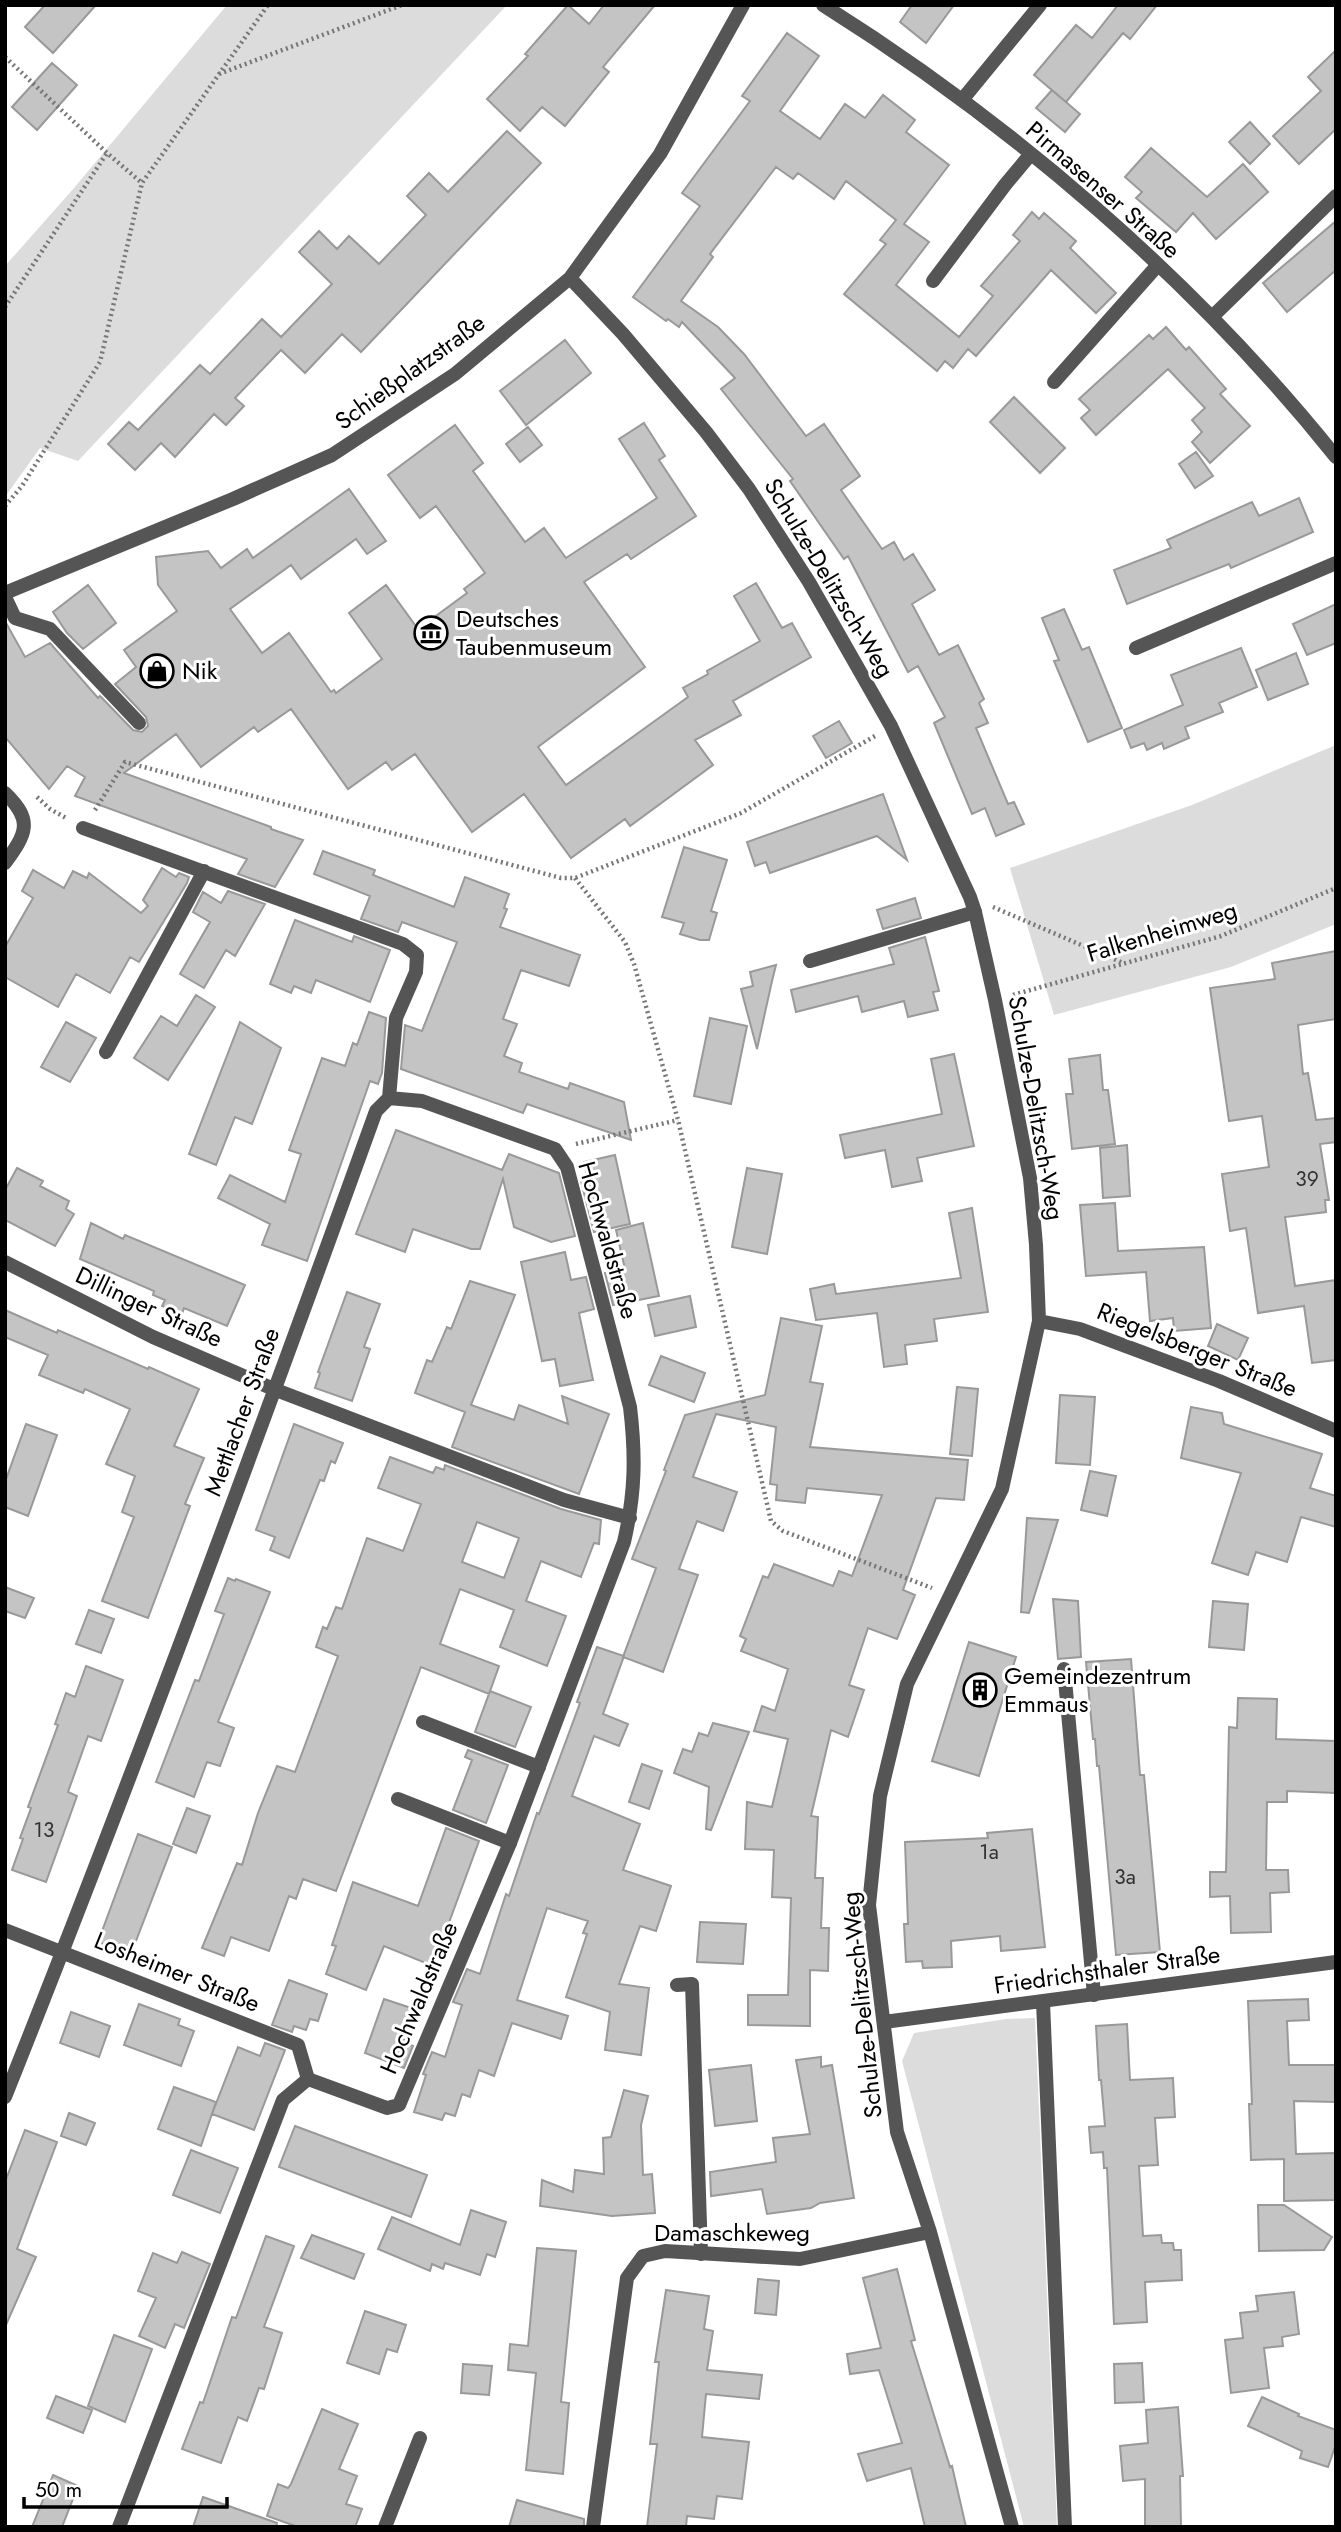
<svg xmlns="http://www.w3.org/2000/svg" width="1341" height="2532" viewBox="0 0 1341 2532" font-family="Jost,sans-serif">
  <rect width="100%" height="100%" fill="#fff"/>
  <path fill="#dcdcdc" d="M227,5H507L78,461L40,448L5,497V266L74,188Z
    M1336,745V924L1231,967L1054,1015L1010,868L1192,805Z
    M1035,2018L1057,2527H1024L902,2061L914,2033L1006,2019Z"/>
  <path fill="#c4c4c4" stroke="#999" stroke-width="2" fill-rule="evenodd" d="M45,5H96L53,53L25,27Z
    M568,5L589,24L604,5H655L603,67L609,72L565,126L542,107L520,131L487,99L528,56L525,54Z
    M912,5H954L926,43L900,22Z
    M1118,5H1157L1130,39L1123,33L1066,102L1034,75L1076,25L1092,38Z
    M787,33L819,56L780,111L820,139L845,104L865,118L883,95L915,120L906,132L949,165L904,224L929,242L896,285L959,337L993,296L981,286L1020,241L1013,235L1032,212L1039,219L1044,213L1076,241L1070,248L1116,293L1096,313L1051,270L976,356L968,349L953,368L945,361L937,371L844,294L886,244L880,240L896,220L846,181L834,199L798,173L793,179L776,167L710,254L713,257L681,301L718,327L744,354L806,436L824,424L860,476L841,490L882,549L894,542L904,560L913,554L935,590L912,604L939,655L958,645L984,699L979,703L988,723L976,728L1008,804L1014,802L1024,824L996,836L985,808L972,814L934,723L945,717L918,666L908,672L848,556L844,559L790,481L793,479L721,389L735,378L682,322L679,327L668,319L666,321L633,297L700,206L682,193L750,101L742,96Z
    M1336,50V129L1299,164L1273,136L1321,91L1308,77Z
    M52,63L77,85L37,130L12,107Z
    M1052,90L1080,114L1065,132L1036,108Z
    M1250,122L1270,144L1250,164L1229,142Z
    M507,131L541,163L361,352L342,334L305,373L281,350L235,398L244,406L226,425L214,414L175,457L161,443L135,470L108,444L129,422L138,430L200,365L210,374L262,319L281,337L332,284L299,252L319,231L337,249L349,236L379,264L426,215L407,196L429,173L448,192Z
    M1151,148L1207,197L1243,164L1268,192L1216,239L1193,213L1176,232L1136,198L1142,192L1125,177Z
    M1336,221V270L1287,312L1263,283Z
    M1166,327L1186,350L1189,347L1226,389L1220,394L1250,426L1210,463L1192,442L1202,432L1192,420L1205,408L1168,369L1096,435L1081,418L1090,410L1079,399L1149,335L1153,339Z
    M565,340L591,373L526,425L500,391Z
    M1014,397L1065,448L1040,473L990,422Z
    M644,423L665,456L659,460L696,516L631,559L627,554L584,582L645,667L538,747L566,785L688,697L683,688L708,674L707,671L760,641L734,596L756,583L782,628L792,623L811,657L733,701L741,715L695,740L713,765L630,826L625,819L571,858L524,794L472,832L415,754L392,770L386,762L348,789L291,709L258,732L254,727L201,767L176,734L124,773L271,827V829L303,840L275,887L238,874L247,859L75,796L85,777L67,766L49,789L5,737V621L25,657L50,643L98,698L100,696L133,730L142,732L148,726L146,717L115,684L136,667L124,650L177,611L158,585L156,557L208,551L221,568L247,549L253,558L349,489L386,541L367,554L356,539L301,579L291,565L230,609L262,653L289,633L331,692L334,690L336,693L382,659L349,613L386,585L418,629L467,593L464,589L485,573L436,506L420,518L388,475L455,425L483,463L473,471L525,542L544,528L566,558L657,498L619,439Z
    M528,427L542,445L520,462L506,444Z
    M1196,452L1213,476L1195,488L1179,464Z
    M1299,498L1313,532L1231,568L1229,564L1127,604L1114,570L1171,548L1167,540L1252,502L1259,516Z
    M88,585L116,623L83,649L67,633L53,612Z
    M1336,604V643L1307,655L1293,624Z
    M1064,609L1082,650L1089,647L1122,728L1088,742L1054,661L1059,660L1042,618Z
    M1241,648L1257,687L1219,703L1223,712L1185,727L1189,738L1164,749L1162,743L1147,750L1144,743L1131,748L1124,730L1183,705L1171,675Z
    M1296,653L1308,684L1268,700L1256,670Z
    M839,721L852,743L826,758L813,736Z
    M883,794L907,860L877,836L770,873L766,862L755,866L747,842Z
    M684,847L727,860L711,911L717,913L709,940H700L680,934L684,923L662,917Z
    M323,851L375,870L373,875L454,907L465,877L509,894L504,908L507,909L500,927L580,955L569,986L521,970L503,1019L517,1024L504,1056L522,1063L519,1072L568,1089L570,1083L624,1102L631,1140L527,1104L523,1113L401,1069L405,1025L422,1031L457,942L402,922L398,932L361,919L370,896L314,874Z
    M162,868L176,877L179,873L189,877L187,883L139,962L130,957L110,993L76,974L58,1007L5,977V947L33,898L22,891L33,870L64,888L73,871L87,878L89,873L141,913L148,906L143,900Z
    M228,891L265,904L235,956L226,950L204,988L180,974L210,922L193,912L203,892L221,903Z
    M915,898L921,918L883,929L877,910Z
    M295,920L352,942L354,936L390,950L370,1002L316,980L311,993L294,986L291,993L270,984Z
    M925,937L939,991L933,992L938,1010L908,1017L904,1001L862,1012L858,996L796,1012L791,990L894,964L889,948Z
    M1336,951V1019L1298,1025L1303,1074L1308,1073L1316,1120L1336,1118V1142L1320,1144L1329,1200H1325L1326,1212L1285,1217L1295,1286L1336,1280V1360L1312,1363L1304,1306L1258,1313L1246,1228L1230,1231L1222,1174L1269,1167L1262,1116L1229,1121L1210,988L1275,979L1272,963Z
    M776,965L772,981L757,1049L741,989L753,986L750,972Z
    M196,995L215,1007L168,1080L134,1058L161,1016L177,1026Z
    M369,1012L386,1018L382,1073L378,1084L370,1081L307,1261L262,1245L270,1224L218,1198L230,1175L285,1202L301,1154L289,1150L322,1058L345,1066L353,1043L357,1045Z
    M710,1018L747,1026L731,1104L694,1096Z
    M66,1022L96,1038L70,1082L41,1067Z
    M240,1022L281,1048L252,1124L235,1117L216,1165L189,1154Z
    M954,1054L974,1146L917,1158L922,1181L892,1187L885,1150L845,1158L840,1135L942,1114L931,1059Z
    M1100,1055L1103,1090H1108L1115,1144L1072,1149L1066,1094H1073L1069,1059Z
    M396,1130L502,1170L509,1154L559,1173L575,1236L551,1242L514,1227L503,1179L480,1249H471L413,1229L405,1252L356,1234Z
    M1127,1145L1130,1196L1103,1198L1100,1148Z
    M615,1155L630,1224L594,1232L581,1181L589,1184L584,1162Z
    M17,1168L43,1181L40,1186L69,1201L66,1209L74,1214L55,1246L5,1220V1190Z
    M747,1168L782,1174L767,1254L732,1247Z
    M1115,1203L1118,1251L1204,1247L1211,1328L1174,1331L1173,1318L1150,1321L1146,1272L1086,1276L1080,1205Z
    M972,1208L988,1312L934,1319L937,1341L905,1345L907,1364L884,1367L877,1313L816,1320L810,1289L834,1284L836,1294L961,1278L949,1213Z
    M91,1223L123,1239L125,1235L245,1285L227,1326L184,1308L182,1314L162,1306L165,1300L153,1295L154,1291L80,1259Z
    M643,1223L659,1296L613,1305L605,1273L625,1269L616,1230Z
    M565,1252L571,1280L586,1277L594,1309L579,1313L593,1380L560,1386L555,1359L542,1361L521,1262Z
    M470,1281L515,1295L471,1405L514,1420L519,1405L568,1424L562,1396L609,1414L579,1494L452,1447L465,1412L415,1393L427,1360L432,1362L447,1327L451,1329Z
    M347,1292L380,1304L364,1347L370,1349L352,1401L315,1388L320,1373L318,1372Z
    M690,1296L696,1327L655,1336L648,1305Z
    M5,1310L57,1333L58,1330L148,1369L149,1367L199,1389L174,1446L204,1458L185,1504L190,1506L148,1618L102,1601L134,1517L122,1512L135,1476L106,1464L130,1409L85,1389L83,1393L39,1375L48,1355L5,1337Z
    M781,1318L822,1326L810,1382L823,1384L810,1447L968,1460L964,1500L936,1498L903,1590L915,1595L897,1639L868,1628L849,1685L864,1690L848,1737L831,1730L811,1816L818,1817L815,1878H823L821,1928H829L828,1971L810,1970V2026L748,2025V1995H788L791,1898L772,1897L774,1850L745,1849L747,1802L772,1807L788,1739L754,1731L762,1706L775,1711L788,1669L741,1651L746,1639L740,1636L763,1576L768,1578L774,1564L833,1586L839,1571L852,1576L882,1495L807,1488L805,1503L776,1500L777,1485L770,1484L776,1427L716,1414L693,1477L737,1492L723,1531L697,1521L679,1569L698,1575L663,1672L623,1657L656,1568L632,1559L666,1471L664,1470L685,1415L765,1395Z
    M1217,1324L1248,1338L1238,1360L1208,1346Z
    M661,1356L705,1373L694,1402L649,1385Z
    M957,1387L978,1389L972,1456L950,1454Z
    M1060,1395L1095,1397L1090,1465L1056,1463Z
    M1191,1407L1222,1413L1224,1424L1322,1454L1310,1488L1336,1496V1527L1301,1517L1287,1562L1256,1552L1248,1575L1212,1563L1241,1473L1181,1458Z
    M26,1424L57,1435L28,1516L5,1507V1482Z
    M294,1424L343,1443L335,1463L331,1461L324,1481L320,1480L289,1558L270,1550L275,1537L256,1530Z
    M390,1457L433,1473L436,1467L444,1470L445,1465L561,1509L601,1520L599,1544L594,1543L581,1577L541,1561L526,1601L566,1616L547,1666L500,1647L514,1610L460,1589L440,1644L499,1666L489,1694L421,1667L336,1891L303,1879L296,1899L289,1896L269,1951L231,1937L224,1956L202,1948L237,1863L242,1865L258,1813L277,1766L295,1772L338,1656L316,1647L323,1627L327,1629L336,1607L342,1609L367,1538L403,1551L421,1504L378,1488ZM477,1522L519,1538L504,1578L462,1562Z
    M1090,1471L1116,1476L1107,1516L1081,1510Z
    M1027,1518L1058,1520L1029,1613L1021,1612Z
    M228,1578L235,1581L236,1579L270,1592L218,1722L234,1728L220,1766L207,1762L194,1797L156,1782L195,1680L199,1681L224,1614L215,1611Z
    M5,1587L34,1598L25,1618L5,1611Z
    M1053,1599L1078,1601L1081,1657L1058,1659Z
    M1213,1601L1248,1604L1244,1650L1209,1647Z
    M89,1610L114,1619L101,1653L76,1644Z
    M969,1642L1016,1657L979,1776L932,1761Z
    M597,1647L624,1656L603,1714L628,1724L619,1746L594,1736L572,1796L640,1824L623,1870L671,1886L656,1931L640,1926L619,1984L649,1988L641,2055L605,2050L610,2012L566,1997L587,1934L583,1933L588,1921L547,1908L517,2000L568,2016L561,2039L512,2023L494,2076L479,2070L470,2097L462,2094L455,2116L445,2113L442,2120L414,2112L426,2075L423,2074L432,2052L445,2057L462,2005L453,2002L467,1969L480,1974L506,1894L509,1896L537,1813L539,1814L580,1703L577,1702Z
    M1131,1659L1140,1775H1144L1160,1952L1116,1955L1099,1766H1097L1095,1739H1093L1086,1662Z
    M86,1666L123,1680L101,1741L88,1736L68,1792L77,1796L46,1882L12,1870L23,1839L20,1838L31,1808L28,1807L58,1725L55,1724L66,1693L75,1697Z
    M490,1691L531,1707L515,1747L475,1732Z
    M1238,1698L1277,1699L1276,1739L1336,1741V1793L1287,1791V1802H1267L1266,1870H1288L1289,1892L1270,1893L1271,1932L1231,1933L1230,1896L1210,1897V1872H1226L1229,1727L1237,1728Z
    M713,1723L749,1732L711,1830L706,1829L709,1787L674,1773L683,1749L692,1752L699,1733L708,1736Z
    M468,1750L508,1765L486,1823L453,1810L472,1760L465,1757Z
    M642,1764L662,1771L649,1809L629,1802Z
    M187,1808L210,1816L196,1853L173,1844Z
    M446,1828L479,1841L433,1966L384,1946L366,1990L326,1974L336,1946L332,1945L353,1882L418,1906Z
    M1032,1829L1045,1947L1001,1951L1000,1936L951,1941L952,1967L923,1968L922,1961L906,1962L904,1924H908L905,1842L988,1838L987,1833Z
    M138,1834L172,1847L131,1954L98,1942Z
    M700,1922L746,1924L743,1964L697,1962Z
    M289,1980L327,1994L318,2021L310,2019L306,2030L294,2026L292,2032L272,2025Z
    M384,1999L414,2009L403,2043L413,2046L404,2068L365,2053Z
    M1308,1999L1309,2020L1287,2021L1289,2065H1336V2102L1294,2101L1296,2154L1336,2153V2200L1284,2201V2159L1251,2160L1249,2104H1252L1248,2001Z
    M139,2004L180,2019L178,2025L194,2031L181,2066L124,2045Z
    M71,2012L110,2026L99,2057L60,2043Z
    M1127,2024L1130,2080L1173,2078L1175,2117L1155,2118L1158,2165L1139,2166L1143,2236L1161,2235L1162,2243H1173L1174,2250H1181L1182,2280L1145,2282L1147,2322L1114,2324L1107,2168H1104L1103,2152L1091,2153L1089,2127L1105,2126L1101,2080H1099L1096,2026Z
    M265,2043L285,2050L254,2130L212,2114L238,2047L260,2056Z
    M821,2057V2067L832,2065L854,2198L820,2203L811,2208L767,2214L762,2189L711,2196L710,2172L776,2162L773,2138L810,2134L796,2060Z
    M751,2065L757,2121L715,2126L709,2070Z
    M174,2087L216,2102L201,2146L158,2129Z
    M624,2090L648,2096L641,2125L643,2175L652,2174L655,2213L612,2216L540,2206L542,2180L573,2192L575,2170L604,2174L603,2138L611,2137Z
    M69,2113L95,2123L86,2145L61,2136Z
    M295,2126L427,2175L411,2217L279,2167Z
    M25,2130L57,2142L17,2249L36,2257L5,2327V2182Z
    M191,2150L238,2168L220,2213L173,2195Z
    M1258,2205H1284L1332,2237L1324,2250L1259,2251Z
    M471,2210L506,2222L495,2257L487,2254L480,2275L445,2263L443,2269L432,2264L430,2271L378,2249L392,2217L460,2245Z
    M312,2235L364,2254L354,2279L301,2258Z
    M266,2236L294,2246L264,2327L282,2333L264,2389L259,2388L247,2421L238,2417L221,2463L182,2449L200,2402L203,2403L232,2317L236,2318Z
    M537,2248L576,2251L561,2402L569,2403L563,2474L526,2470L536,2373L508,2370L510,2344L528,2346Z
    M182,2252L210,2264L184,2328L175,2324L165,2348L139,2336L156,2298L138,2291L153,2253L177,2263Z
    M897,2269L915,2340L911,2341L950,2467L952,2466L966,2527H925L911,2468L867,2481L858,2454L902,2443L879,2370L850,2374L847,2354L881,2348L863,2278Z
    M758,2279L779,2281L776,2315L755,2313Z
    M666,2290L709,2296L704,2329L713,2331L707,2370L762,2375L759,2399L706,2394L702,2437L749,2442L742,2499L717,2496L714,2519L687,2516L686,2527H647L657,2444H650L659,2362H655Z
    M1294,2292L1299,2334L1282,2337L1283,2346L1264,2348L1269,2388L1231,2393L1225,2340L1243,2338L1240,2313L1258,2311L1256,2296Z
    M365,2311L406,2325L397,2352L387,2349L379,2374L347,2363Z
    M114,2335L152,2349L125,2422L88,2406Z
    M1142,2363L1144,2402L1115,2403L1114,2364Z
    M463,2364L492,2366L489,2395L461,2393Z
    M56,2396L92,2410L83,2433L47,2418Z
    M1262,2397L1299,2414L1298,2416L1336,2430V2444L1328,2467L1300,2458L1302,2451L1248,2426Z
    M1178,2407L1183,2476H1180L1181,2527H1145V2479L1123,2481L1120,2446L1148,2443L1146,2410Z
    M322,2409L358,2424L339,2469L357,2476L346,2504L362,2509L355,2527H298L267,2516L278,2484L288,2488L291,2484Z
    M53,2475L78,2486L62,2527H32Z
    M203,2497L277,2523L276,2527H193Z
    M517,2500L584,2519V2527H509Z"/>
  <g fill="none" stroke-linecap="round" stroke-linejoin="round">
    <path stroke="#777" stroke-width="4.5" stroke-dasharray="2 3.5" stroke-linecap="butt" d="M5,57L107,153L142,183
      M219,74L402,5
      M5,307L107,153
      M5,506L22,486L100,362L142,183L268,5
      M37,797L50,809L66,818
      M95,810L125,762L561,878H575L741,813L875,736
      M575,878L625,942L634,964L678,1120L771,1521L783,1531L932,1588
      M993,907L1123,963
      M1013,995L1221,936L1336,888
      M576,1144L678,1120"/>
    <path stroke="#555" stroke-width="14" d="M933,281L1005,185L1030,155
      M1054,382L1157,266
      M5,597L15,618L50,629L139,723
      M5,793C34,821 26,834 5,863
      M810,961L975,912
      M1064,1669L1094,1995
      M423,1722L539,1767
      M398,1799L510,1843
      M677,1985L692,1984L701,2254
      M385,2527L420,2438"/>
    <path stroke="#555" stroke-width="14" d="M823,5C1014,125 1195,281 1336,457
      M962,100L1040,5
      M570,278L623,334L706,432L749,489L809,582L891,726L970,897L975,912L995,1000L1030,1178L1036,1245L1039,1321L1002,1489L907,1684L880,1796L869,1905L897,2132L930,2232L1012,2527
      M1212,317L1336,196
      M5,593L233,499L332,455L455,374L570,278L660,154L743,5
      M1136,648L1336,563
      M106,1052L204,871
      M5,1262L153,1337L276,1390L564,1500L630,1518
      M1039,1321L1080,1329L1219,1381L1336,1431
      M5,1930L298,2045L308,2079
      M1043,2002L1065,2527
      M884,2022L1336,1962
      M5,2097C135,1771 257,1441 376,1111L389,1098L396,1018L416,972L417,955L403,944L83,828
      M119,2527L283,2100L308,2079L387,2108L399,2105L510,1843L624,1542C635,1494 636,1457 630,1407L567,1167L555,1149L422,1101L389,1098
      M593,2527L627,2278L643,2256L665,2251L800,2259L930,2232"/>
  </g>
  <defs>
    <symbol id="museum-ring" viewBox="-11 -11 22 22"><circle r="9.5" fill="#fff" stroke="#000" stroke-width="1.5"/><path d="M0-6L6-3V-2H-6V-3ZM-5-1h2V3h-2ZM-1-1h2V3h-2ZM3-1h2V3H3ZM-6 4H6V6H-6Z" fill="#000"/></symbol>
    <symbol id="shop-ring" viewBox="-11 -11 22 22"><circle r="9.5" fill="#fff" stroke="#000" stroke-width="1.5"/><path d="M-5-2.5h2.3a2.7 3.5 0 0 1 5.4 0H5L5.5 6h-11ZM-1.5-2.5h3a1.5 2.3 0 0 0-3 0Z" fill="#000"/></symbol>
    <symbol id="building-ring" viewBox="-11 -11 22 22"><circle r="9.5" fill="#fff" stroke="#000" stroke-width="1.5"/><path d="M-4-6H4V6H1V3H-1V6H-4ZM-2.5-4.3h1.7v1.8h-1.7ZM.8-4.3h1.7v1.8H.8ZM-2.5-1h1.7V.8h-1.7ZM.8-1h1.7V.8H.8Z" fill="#000"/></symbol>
  </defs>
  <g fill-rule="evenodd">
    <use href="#museum-ring" x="412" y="614" width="38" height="38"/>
    <use href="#shop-ring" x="138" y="652" width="38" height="38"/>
    <use href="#building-ring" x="961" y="1671" width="38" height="38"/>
  </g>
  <g text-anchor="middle" stroke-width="6" stroke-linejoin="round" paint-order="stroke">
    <g font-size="21" fill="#313131">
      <text x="1307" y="1186">39</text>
      <text x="44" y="1837">13</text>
      <text x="989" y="1859">1a</text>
      <text x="1125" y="1884">3a</text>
    </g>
    <g font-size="24" fill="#000" stroke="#fff">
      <text transform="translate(1103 190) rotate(41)" y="8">Pirmasenser Straße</text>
      <text transform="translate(410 372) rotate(-36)" y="8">Schießplatzstraße</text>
      <text transform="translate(829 578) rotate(59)" y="8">Schulze-Delitzsch-Weg</text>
      <text transform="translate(1162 932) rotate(-17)" y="8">Falkenheimweg</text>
      <text transform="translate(1036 1108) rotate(80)" y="8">Schulze-Delitzsch-Weg</text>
      <text transform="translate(608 1240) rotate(74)" y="8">Hochwaldstraße</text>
      <text transform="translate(149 1307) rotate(25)" y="8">Dillinger Straße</text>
      <text transform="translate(1197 1350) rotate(22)" y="8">Riegelsberger Straße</text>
      <text transform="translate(242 1412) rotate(-70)" y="8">Mettlacher Straße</text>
      <text transform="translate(1107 1970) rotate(-8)" y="8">Friedrichsthaler Straße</text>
      <text transform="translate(177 1972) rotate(22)" y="8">Losheimer Straße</text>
      <text transform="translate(419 1998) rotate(-67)" y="8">Hochwaldstraße</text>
      <text transform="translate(862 2005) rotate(-96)" y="8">Schulze-Delitzsch-Weg</text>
      <text x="732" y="2241">Damaschkeweg</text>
    </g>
    <g font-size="24" fill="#000" stroke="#fff" text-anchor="start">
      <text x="456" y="627">Deutsches<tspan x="456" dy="28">Taubenmuseum</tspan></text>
      <text x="182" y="679">Nik</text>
      <text x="1004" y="1684">Gemeindezentrum<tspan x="1004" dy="28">Emmaus</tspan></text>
    </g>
  </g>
  <rect width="1341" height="2532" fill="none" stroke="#000000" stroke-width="14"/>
  <path d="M24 2497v10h203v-10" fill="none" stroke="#000000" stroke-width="3.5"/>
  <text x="35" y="2497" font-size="21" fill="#000000" stroke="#ffffff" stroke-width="5" paint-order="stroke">50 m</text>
</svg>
